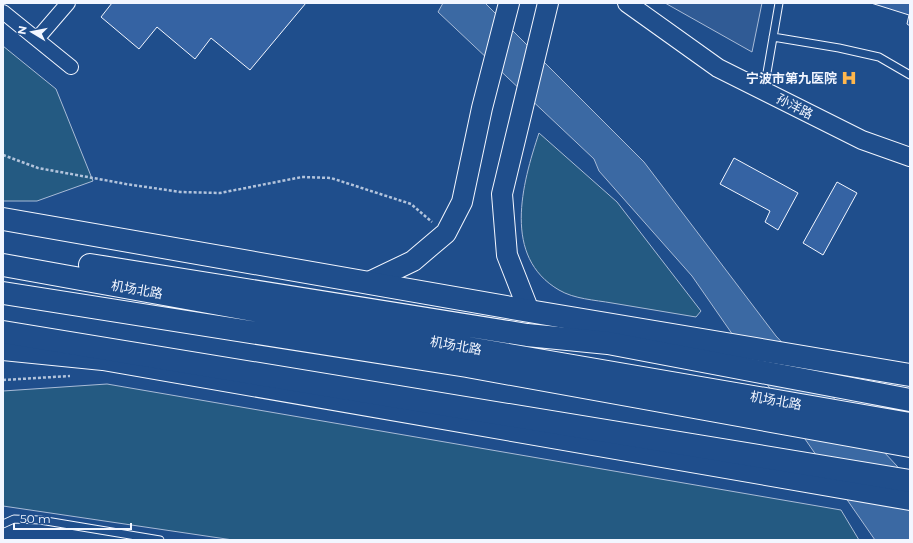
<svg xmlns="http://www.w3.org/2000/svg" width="913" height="543" viewBox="0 0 913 543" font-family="Montserrat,'Noto Sans SC',sans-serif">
  <rect width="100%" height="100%" fill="#1f4e8c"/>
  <path fill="#245a82" stroke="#a8bbd7" d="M3,46L56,89L93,181L37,201H3Z
    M539,133L617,202L701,311L696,317C668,312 640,308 612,303C595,300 574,299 559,290C502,257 522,184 539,133Z
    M107,384L841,510L859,540H233L3,506V391Z"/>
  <path fill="#305b95" stroke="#a8bbd7" d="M665,3H762L752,52Z"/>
  <path fill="#3b69a3" stroke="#a8bbd7" d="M443,3H485L644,162L776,336L897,466L910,489V540H875L692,276L599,171L594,159L438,12Z"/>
  <path fill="#3563a3" stroke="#f2f6ff" d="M112,3H306L250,70L211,38L195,59L157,27L139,49L101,17Z
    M871,3H910V26L907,24L909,15Z
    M734,158L798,193L778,230L765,222L770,211L720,184Z
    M837,182L857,193L823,255L803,243Z"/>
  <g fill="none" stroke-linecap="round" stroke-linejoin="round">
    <defs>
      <path id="service" d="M773,37L839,48L879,57L910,75
        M764,90L779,3
        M3,524L14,519L40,520L160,540"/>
      <path id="minor" d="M3,12L71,67
        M37,39L68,3"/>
      <path id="tertiary" d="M627,3L718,68L862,140L910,157"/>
      <path id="secondary" d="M367,283L413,261L446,233L462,202L482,108L509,3
        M529,311L507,255L502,194L548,3"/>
      <path id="primary" d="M3,219L529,311L910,375
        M3,349L103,359L910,499"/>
      <path id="trunk" d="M3,265L358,329L910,424
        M90,265L527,335L608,343L910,400
        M3,293L467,366L910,446
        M3,332L910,481"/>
    </defs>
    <use href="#service" stroke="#f2f6ff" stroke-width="9"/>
    <use href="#minor" stroke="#f2f6ff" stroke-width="16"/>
    <use href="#tertiary" stroke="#f2f6ff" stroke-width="20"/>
    <use href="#secondary" stroke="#f2f6ff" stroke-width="22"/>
    <use href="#primary" stroke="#f2f6ff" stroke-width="24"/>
    <use href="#trunk" stroke="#f2f6ff" stroke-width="24"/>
    <path stroke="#b3c4dc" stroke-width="2.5" stroke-dasharray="3 2" stroke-linecap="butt" d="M3,155L38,168L126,184L180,192L220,193L302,177L331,178L411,204L432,222
      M3,380L70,376"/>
    <use href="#service" stroke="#1f4e8c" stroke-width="7"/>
    <use href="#minor" stroke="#1f4e8c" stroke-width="14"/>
    <use href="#tertiary" stroke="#1f4e8c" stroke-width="18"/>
    <use href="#secondary" stroke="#1f4e8c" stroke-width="20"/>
    <use href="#primary" stroke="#1f4e8c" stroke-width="22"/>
    <use href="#trunk" stroke="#1f4e8c" stroke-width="22"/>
  </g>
  <defs>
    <symbol id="hospital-bare" viewBox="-9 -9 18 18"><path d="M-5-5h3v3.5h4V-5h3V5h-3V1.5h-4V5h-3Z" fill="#ffb74d" stroke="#1f4e8c" stroke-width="2.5" paint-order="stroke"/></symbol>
  </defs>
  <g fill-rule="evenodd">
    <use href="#hospital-bare" x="838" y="67" width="22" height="22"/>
  </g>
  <g text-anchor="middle" stroke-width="3" stroke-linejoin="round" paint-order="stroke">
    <g font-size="13" font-weight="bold" fill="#f2f6ff" stroke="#1f4e8c" text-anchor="end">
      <text x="837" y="83">宁波市第九医院</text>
    </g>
    <g font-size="13" fill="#f2f6ff" stroke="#1f4e8c">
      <text transform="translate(795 106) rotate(27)" y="5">孙洋路</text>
      <text transform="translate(137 289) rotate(10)" y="5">机场北路</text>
      <text transform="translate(456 345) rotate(10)" y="5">机场北路</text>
      <text transform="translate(776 400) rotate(10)" y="5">机场北路</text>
    </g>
  </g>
  <rect width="913" height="543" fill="none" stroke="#f2f6ff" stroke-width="8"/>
  <g transform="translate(32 32) rotate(280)" stroke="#1f4e8c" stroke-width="3" paint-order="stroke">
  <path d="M0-3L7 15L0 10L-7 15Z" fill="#f2f6ff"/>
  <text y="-6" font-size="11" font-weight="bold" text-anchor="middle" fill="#f2f6ff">N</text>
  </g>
  <path d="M14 523v6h117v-6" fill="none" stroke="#f2f6ff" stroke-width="2"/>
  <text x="20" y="523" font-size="12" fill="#f2f6ff" stroke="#1f4e8c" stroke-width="3" paint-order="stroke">50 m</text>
</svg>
